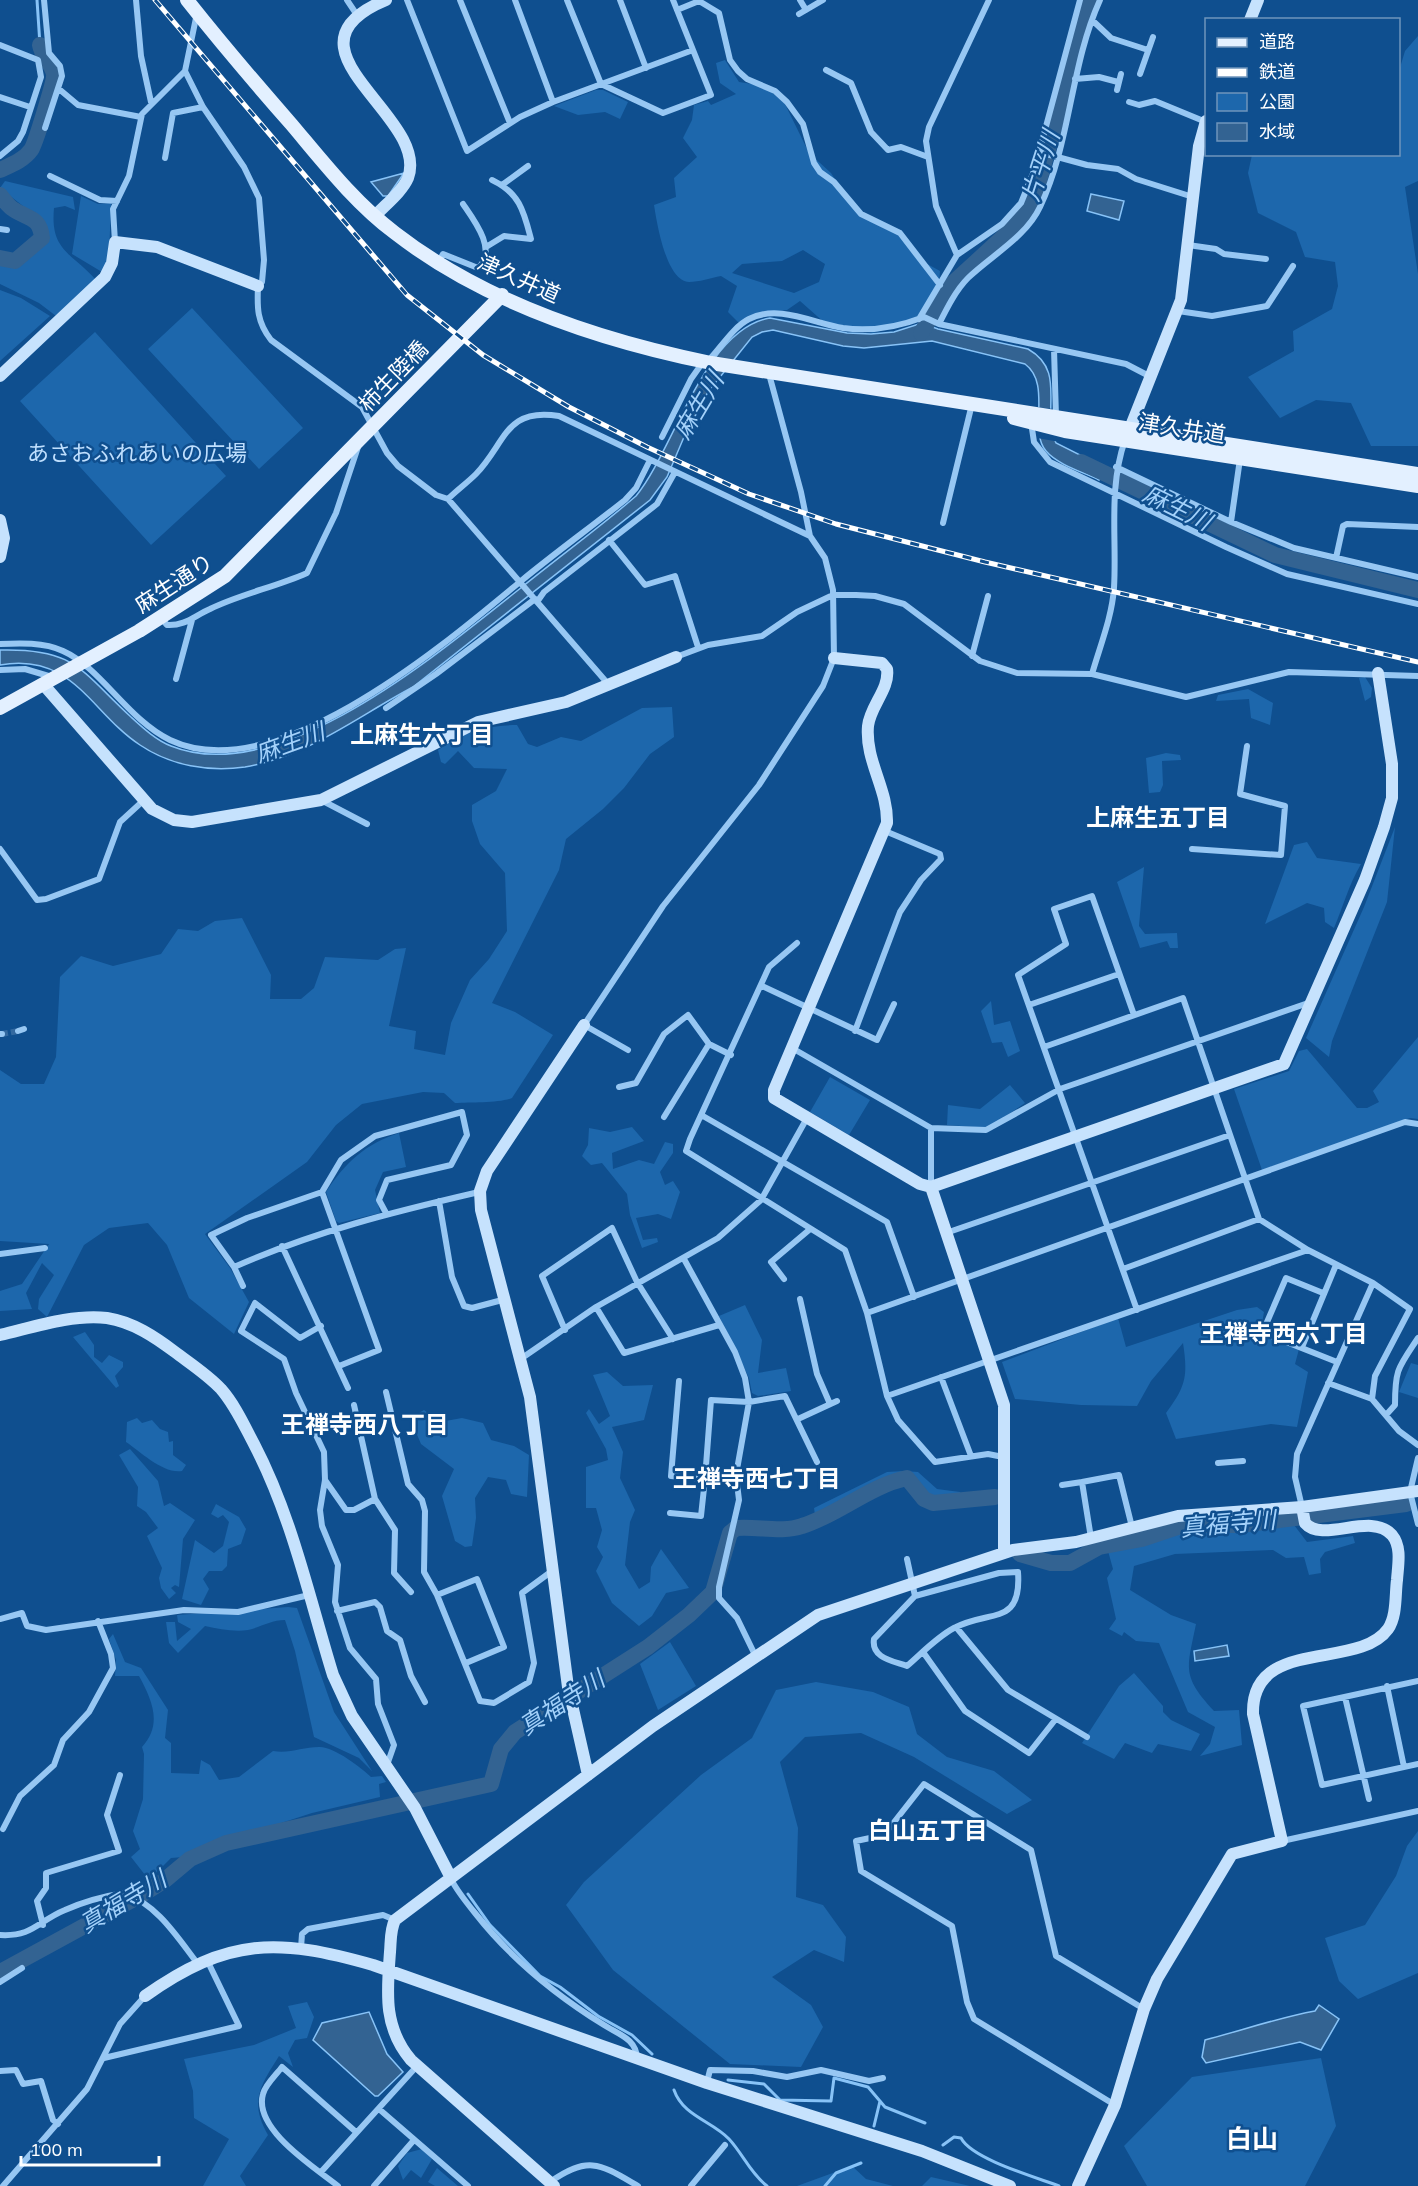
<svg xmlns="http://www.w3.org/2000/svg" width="1418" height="2186" viewBox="0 0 1418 2186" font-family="Mulish,'Noto Sans JP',sans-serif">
  <rect width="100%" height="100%" fill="#0f4f8f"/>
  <path fill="#1d67ac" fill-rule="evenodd" d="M1418,36V181L1405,187L1418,274V446H1371L1351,403L1316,400L1280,418L1248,377L1294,351L1293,331L1332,309L1338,286L1335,262L1305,257L1296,232L1258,213L1248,173L1252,155L1398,154L1399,71L1405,51Z
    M725,60L739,82L765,86L785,104L809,153L831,173L859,216L907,238L920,260L940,271L938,297L926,318L873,333L826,324L800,301L787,310L758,313L739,323L728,312L737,286L721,276C711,278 699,282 689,282C666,281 657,223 654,205L676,197L674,178L697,157L683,138L692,120L694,105L708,101L711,105L736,94L720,83L716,63ZM803,250L825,264L819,282L794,293L732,273L742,264L782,261Z
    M596,90H603L628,102L620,119L605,112L578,115L554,106Z
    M5,181L73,197L75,210L65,206L54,208C50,251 71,252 96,280L56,316L39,303L0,284V260L16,261L40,241L48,239L37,217L0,188Z
    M81,196L98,204L111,203L109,257L102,272L72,254Z
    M0,290L21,298L50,316L0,361Z
    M192,308L303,428L259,469L148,349Z
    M95,332L226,476L151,545L20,401Z
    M1365,677L1372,688L1371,697L1365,701L1359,678Z
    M1248,689L1273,703L1270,725L1251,718L1249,699L1216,701L1218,695Z
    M672,707L674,737L650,754L624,788L603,809L566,839L559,870L492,1003L515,1012L553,1035L512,1098C499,1103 471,1102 455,1103L444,1093L423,1092L362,1104L336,1125L307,1162L205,1234L230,1268L249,1302L234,1334L189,1298L167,1245L148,1223L109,1228L84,1245L47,1317L38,1309L39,1299L54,1275L42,1263L26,1293L32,1309L0,1311V1291L22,1284L49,1244L0,1241V1070L21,1084H44L56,1057L60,977L81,956L113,966L161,954L178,929L198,931L215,921L242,918L271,975L270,999H301L314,988L325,957L378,960L395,949L406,948L389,1026L416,1031L414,1049L445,1055L451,1023L470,980L489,959L507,931L505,873L480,844L472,821V805L496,791L507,769L474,768L458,751L445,764L441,762L438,750C462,732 488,725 517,725L528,744L537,747L561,737L581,741L642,708Z
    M1166,753L1180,755L1181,760L1162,761L1163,785L1160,792L1149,793L1146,758Z
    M1395,827L1387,902L1332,1041L1329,1057L1306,1038L1364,907Z
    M1307,842L1317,858L1361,864C1349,884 1343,907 1334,928L1325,922L1324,908L1307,903L1265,924L1294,845Z
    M1144,867L1139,926L1145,934L1177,933L1178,948H1170L1167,941L1140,948L1117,882Z
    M991,1001L994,1025L1010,1021L1020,1051L1008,1057L1002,1042L992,1043L981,1011Z
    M1418,1037V1119L1410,1118L1262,1170L1234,1089L1289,1071L1299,1051L1307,1049L1357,1108H1367L1379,1102L1373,1091Z
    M830,1077L870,1100L849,1135L810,1112Z
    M1010,1085L1025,1103L989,1128L947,1125L948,1105L980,1109Z
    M632,1127L644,1141L612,1153L613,1169L639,1160L654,1164L665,1142L673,1144V1153L660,1172L665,1185L673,1181L680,1192L671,1219L658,1214L636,1218L643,1240L657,1238L658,1242L642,1248L630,1215L627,1194L602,1163L591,1165L582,1156L588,1145L589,1128L610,1132Z
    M399,1133L406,1167L383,1172L375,1190L380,1213L339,1223L336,1221L326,1192C345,1163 365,1144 399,1133Z
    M745,1305L762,1340L758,1373L786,1368L791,1391L758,1396L752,1393L749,1378L719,1316Z
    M1257,1307L1264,1312L1261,1329L1299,1349L1295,1364L1308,1372L1297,1427L1271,1424L1176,1439L1166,1413C1186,1386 1188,1376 1183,1343L1151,1381L1137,1406L1081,1405L1015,1399L1002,1362L1118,1318L1126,1347L1237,1310Z
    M85,1332L94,1345V1357L102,1363L109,1355L123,1362V1367L115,1376L119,1386L116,1388L73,1337Z
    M1411,1363L1418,1365V1398L1399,1392Z
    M607,1372L623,1386L653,1385L644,1420L612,1427L623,1452L620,1478L635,1510L630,1522L625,1565L639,1589L650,1582L651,1567L661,1549L689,1588L666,1593L652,1616L639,1626L612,1603L596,1571L603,1557L597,1547L602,1530L596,1508H586V1467L608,1460L606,1449L586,1413L589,1409L599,1424L610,1416L593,1375Z
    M424,1410L440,1422L462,1418L483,1423L491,1440L514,1446L529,1455L527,1497L511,1494L506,1480L488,1477L475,1498L476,1518L472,1546L465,1547L455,1541L442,1496L454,1469L421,1444L410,1418Z
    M137,1418L142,1423L152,1420L160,1429L168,1432L169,1442L173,1441V1455L186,1465L182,1471C163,1474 141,1452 126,1442L127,1422Z
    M130,1449L158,1481L164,1506L170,1503L195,1520L183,1539L179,1587L175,1585L171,1588L176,1593L169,1599L161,1588L159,1578L162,1568L147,1536L158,1528L146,1512L137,1506L138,1487L119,1455Z
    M904,1471L918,1472L937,1489L960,1492L965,1501H929L909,1478L901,1477L815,1515L814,1508L887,1472Z
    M216,1504L239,1517L246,1529L241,1544L228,1549L227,1566L222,1571H209L203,1579L209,1589L201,1605L182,1599L195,1540L214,1553L223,1546L229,1522L223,1515L218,1518L211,1514Z
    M1291,1521L1307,1542L1353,1536L1355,1543L1325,1552L1320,1559L1321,1573L1309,1575L1304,1557L1286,1558L1273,1550L1175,1554L1134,1566L1130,1590L1171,1615L1196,1624C1187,1669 1181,1675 1214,1711L1239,1710L1242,1745L1200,1756L1210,1744L1215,1727L1188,1712L1159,1643L1136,1641L1124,1632L1122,1636L1109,1629L1116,1619L1107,1578L1113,1569L1108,1551L1111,1541Z
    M288,1607L297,1608L334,1712L372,1771L359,1758L314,1737L295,1651L285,1620C271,1620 261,1627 248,1630C234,1632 219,1629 205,1626L178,1653L169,1643L166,1622H175L177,1641L191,1629L178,1622L177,1615Z
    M113,1634L125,1662L141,1668L168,1710L165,1738L171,1743V1773L199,1774L201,1760L210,1765L219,1780L239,1777L273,1751C289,1754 303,1747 319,1747C333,1746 362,1768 371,1777L382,1776L386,1782L379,1784L380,1797L312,1813L200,1849L184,1857L171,1858L149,1880L131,1857L140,1849L133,1831L143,1799L144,1754L142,1747C163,1724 152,1700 139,1676H115L116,1660L109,1639Z
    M670,1642L696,1686L658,1710L640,1664Z
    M1134,1673L1163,1706V1712L1171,1720L1200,1734L1191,1751L1158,1744L1152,1753L1125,1743L1114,1759L1082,1743L1119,1686Z
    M816,1682L873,1692L909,1707L917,1734L947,1757L994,1771L1032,1800L1007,1814L914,1757L861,1733L805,1737L780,1762L798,1828L796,1897L823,1905L846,1937L844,1962L814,1950L772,1977L811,2005L823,2027L801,2067L730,2064L613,1970L566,1905L584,1882L701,1775L752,1738L776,1690Z
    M1418,1831V1973L1358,1999L1339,1981L1325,1938L1365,1925L1396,1876L1407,1846Z
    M307,2002L314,2017L307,2038L295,2040L288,2053L293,2067L279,2056C260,2086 249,2102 268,2135L240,2176L246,2186H203L229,2139L194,2118L193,2091L184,2059L254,2045L296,2028L288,2006Z
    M1321,2058L1336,2126L1305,2186H1147L1124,2146L1192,2077Z
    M422,2149L432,2159L421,2178L411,2170L403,2180L398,2166L407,2153Z
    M852,2166L866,2179L893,2186H797Z
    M437,2168L458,2186H435L428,2182Z
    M931,2177L970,2186H922Z"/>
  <path fill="#336392" stroke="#88c3f7" stroke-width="1.5" d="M404,173L388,196H383L371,182Z
    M1091,194L1124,201L1119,220L1087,211Z
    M770,318L847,333L871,334L894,332L922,323L938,329L1028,349C1067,371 1041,409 1056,443L1104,467L1099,480C1083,472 1058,465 1046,451C1028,430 1052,384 1025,364L932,341L864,348L843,346L773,330L762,332L752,337L708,392L684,437L667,477L650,500L413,687C358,716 309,756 245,767C209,772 171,766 140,745C91,713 73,652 0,665V650C75,648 80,670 131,717C143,728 156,740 171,746C280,790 442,650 522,587C560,556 599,528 636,496C674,450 704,329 770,318Z
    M1227,1645L1229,1656L1195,1661L1194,1651Z
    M1319,2005L1339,2019L1321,2050L1300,2042L1206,2063L1202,2057L1205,2040C1243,2030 1277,2018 1315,2011Z
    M369,2012L387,2054L403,2072L378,2096H375L313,2040L322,2023Z"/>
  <path fill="#0f4f8f" d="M1037,407L1053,409L1055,437L1060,442L1037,438Z"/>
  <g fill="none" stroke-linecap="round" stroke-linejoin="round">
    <path stroke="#88c3f7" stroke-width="3" d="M37,0L40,45
      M417,1800L423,1802
      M468,1894L490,1925L540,1976L560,1987L598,2016L632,2035L652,2054
      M728,2080L764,2084L780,2100L831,2101L834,2078L868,2087L885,2107L925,2123
      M674,2090C683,2116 712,2121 729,2139C743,2154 750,2173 767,2186
      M874,2126L880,2101
      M943,2145L954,2137L961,2138C972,2159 1035,2177 1059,2186
      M825,2186L836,2173L861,2163"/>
    <path stroke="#336392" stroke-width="16" d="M0,170C11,165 24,160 31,150C35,145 55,80 54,74C51,62 42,57 40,45
      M0,195C4,200 8,206 13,209C27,219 40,216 42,238L15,261L0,258
      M921,333L953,283L1015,226L1033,202L1090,0
      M1081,462L1275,555L1418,590
      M1020,1554L1051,1563H1070L1099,1547L1142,1539L1184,1525H1240L1406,1504
      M0,1972L143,1894L165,1880L190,1859L226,1843L491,1784L501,1749L515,1732L648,1647L689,1615L713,1592L730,1533L736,1528C757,1526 782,1533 802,1526C838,1515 869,1486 907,1478L924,1499L933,1503L995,1497"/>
    <path stroke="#3369a0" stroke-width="6" stroke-dasharray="6 3" stroke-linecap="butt" d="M2,1034L18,1031"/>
    <path stroke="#97c7f3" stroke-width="6" d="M44,0L49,53L60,66L62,76L45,128
      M136,0L141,56L151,102
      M347,0L357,15
      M407,0L467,151L520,117L553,102L693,50
      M460,0L510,123
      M515,0L553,102
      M567,0L601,84L663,113L711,95L673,0
      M620,0L646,68
      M800,0L806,10
      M677,10L699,1L719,13L730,60L738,71L747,79L775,91L787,102L803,124L814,163L820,172L834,182L861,214L900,233L940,285
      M799,14L823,0
      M1092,20L1111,38L1148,50
      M0,45L38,60L41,77L23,132L18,141L0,156
      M826,70L851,83L871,132L888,150L901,147L928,157
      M185,71L203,107L244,167L259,198L264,260L262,282L258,286C257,308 257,322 271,340L362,407L387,453L398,466L436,495L448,499L609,685
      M1140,74L1153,37
      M1075,79L1099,77L1118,82
      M59,89L78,105L141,117
      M1117,90L1121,74
      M0,97L30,107
      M1129,102L1139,105L1155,101L1206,122
      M1039,152L1087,165L1118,169L1136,179L1193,197
      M165,158L173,113L203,107
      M50,176L100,200L117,201
      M502,185L528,166
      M0,229L7,230
      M115,242L113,209L129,176L142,114L185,71L197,13
      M1188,245L1216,249L1224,254L1266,259
      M486,247L504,236L531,239C524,212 520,193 492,180
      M957,255L936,206L926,141L929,127L989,0
      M438,263L443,254L478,268C498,251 474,220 463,204
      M1178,311L1212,316L1267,306L1293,266
      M919,319L957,255L1002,224L1021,203L1034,171L1080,0
      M939,324C947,308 956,290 968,278C992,255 1026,237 1040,207C1071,142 1070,66 1100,0
      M1054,349L1056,417
      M707,362C720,349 733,327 749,319C778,304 813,323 843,328C871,332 898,327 924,317L939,324L1126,364L1151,377
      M769,374L801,492L810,536
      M1031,422L1034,442L1050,462L1226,547L1287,574L1418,604
      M662,437L691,379L703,362
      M1116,467L1231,522L1294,548L1418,577
      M448,499C457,490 467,483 476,474C506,443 505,407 559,416L810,536L825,558L833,590L834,658L823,686L759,785L663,906L584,1025L628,1050
      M1231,522L1240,459
      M943,523L972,404
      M609,540L645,585L675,576L698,647
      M1336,558L1343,526L1347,524L1418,527
      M537,602L544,592L657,504L675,472
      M161,618L167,625C185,626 194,616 210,609C240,594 276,587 307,573L336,513L358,447
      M0,644C19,643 44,642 63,651C101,668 127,719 170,740C275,790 445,644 521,581C555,553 591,527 625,500L636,488L650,460
      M972,656L988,596
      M676,657L708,645L762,636L797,612L833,595H856L875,596L904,604L980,661L1017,673L1092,674L1186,697L1289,672L1418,676
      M0,670L25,669L52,677
      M1092,674C1100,646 1112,617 1114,588C1117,538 1108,489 1125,440
      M176,679L192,620
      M386,708L436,674L535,599
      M321,800L367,824
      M0,849L37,900L46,899L99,879L120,822L144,800
      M1192,849L1281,855L1285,806L1240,794L1247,746
      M797,943L769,967L690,1139L686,1151L845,1250L867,1313L887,1396L898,1420L935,1462L988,1454L1003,1457
      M762,986L877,1040L894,1004
      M1029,1005L1119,974
      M1134,1015L1092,896L1054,909L1066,944L1018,975L1137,1310
      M18,1031L24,1029
      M855,1031L900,912L921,880L941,859L940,854L885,831
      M0,1034H2
      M1044,1047L1183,998L1259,1219L1308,1250L1373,1283L1410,1309L1375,1376L1372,1399
      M792,1048L931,1128L986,1130L1060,1089L1311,1002
      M619,1087L636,1083L664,1034L688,1015L709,1044L731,1055
      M703,1116L887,1222L914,1297
      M664,1117L709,1044
      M931,1128V1187
      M322,1192L379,1350L339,1366
      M439,1201L452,1277L464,1306L472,1308L506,1299
      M386,1213L379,1200L387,1180L451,1165L467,1135L462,1112L375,1136L341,1160L322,1192L247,1218L211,1235L234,1267C316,1231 393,1212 479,1192
      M946,1233L1230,1135
      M282,1246L348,1388
      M0,1254L45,1248
      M684,1259L735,1352L745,1378L749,1402L736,1475L739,1500L719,1587V1598L737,1618L756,1657
      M234,1267L243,1286
      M1123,1269L1259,1219
      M784,1279L771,1262L809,1230
      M1323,1293L1286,1278L1264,1329L1266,1334L1337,1362
      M800,1299L817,1374L830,1404
      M596,1307L624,1353L719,1325
      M867,1313L1405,1122L1418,1124
      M321,1326L300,1338L255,1303L241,1331L284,1359L296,1393L324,1452L325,1480L320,1510L322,1526L338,1565L335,1602L350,1648L376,1679L378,1704L394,1745L387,1765
      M565,1330L542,1276L612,1228L637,1282L673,1339
      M1302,1347L1336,1265
      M522,1358L596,1307L718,1238L761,1200L807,1118
      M941,1377L971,1456
      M679,1381L671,1476L705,1479L711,1400L749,1402L785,1396L817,1462
      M1328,1383L1372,1399L1399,1431L1418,1445
      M386,1392L408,1484L422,1500L425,1511L424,1572L437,1595L480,1701L494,1703L529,1682L534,1663L522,1593L552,1571
      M887,1396L1308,1250
      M354,1405L375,1499L395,1530L394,1573L411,1592
      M1386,1415L1395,1405C1395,1369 1398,1368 1418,1338
      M798,1419L837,1401
      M1418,1458L1410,1492L1418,1524
      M1218,1463L1243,1461
      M325,1480L346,1510H354L375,1499
      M1062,1485L1082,1482
      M1302,1507L1295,1477L1297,1454L1373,1283
      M670,1513L701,1516L705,1479
      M1091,1538L1082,1482L1119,1475L1132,1527
      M907,1559L915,1596
      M1018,1572C1022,1627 989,1609 954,1628C937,1637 922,1653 907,1666C893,1661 871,1658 874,1639L915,1596L999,1573Z
      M437,1595L477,1579L504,1647L466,1663
      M337,1611L375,1602L380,1607L387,1631L400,1640L411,1676L425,1702
      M0,1619L22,1613L27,1626L46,1630L184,1610L238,1612L309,1595
      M956,1627L1008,1690L1087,1737
      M923,1652L965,1711L1029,1753L1055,1720
      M1418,1681L1303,1706L1322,1785L1418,1764
      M1387,1686L1404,1767
      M1345,1697L1369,1799
      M3,1829L20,1796L54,1765L63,1740L89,1712L113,1668L111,1654L98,1621
      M1282,1841L1418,1811
      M451,1879C457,1891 466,1902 475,1913C511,1959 554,1994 604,2025C618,2034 637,2039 637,2059
      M43,1925L37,1901L46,1888V1873L119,1851L107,1815L120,1775
      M0,1935C33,1937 38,1921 65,1910C83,1902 105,1896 124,1893C158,1905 177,1937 198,1964
      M301,1948L302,1934L308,1929L383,1915L395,1920
      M0,1982L22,1968
      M104,2058L239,2026L207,1960
      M0,2071L16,2070L23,2084L41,2081L53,2120L58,2124
      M707,2082L710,2070L753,2071L787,2077L821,2070L869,2081L883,2078
      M1115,2105L974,2019L967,2002L952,1926L861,1871L856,1841L884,1835L924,1784L1031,1850L1056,1956L1144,2009
      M379,2109L468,2186
      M321,2172L417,2066
      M550,2182C589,2155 600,2164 638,2186
      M3,2186L87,2089L120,2024L145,1996
      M338,2186C314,2167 253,2129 263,2094C265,2085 276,2075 282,2067L356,2132
      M374,2186L414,2140
      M691,2186L725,2145"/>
    <path stroke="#c6e2fd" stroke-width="12" d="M1250,20L1258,0
      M375,216C385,205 402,192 408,178C431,116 270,48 386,0
      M0,376L105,277L112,263L115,242L157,247L258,286
      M1127,436L1181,300L1199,146L1206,121
      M0,520L4,538L0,557
      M834,658L882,663L887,669C890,689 870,706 868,726C865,761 888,789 887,823L774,1090V1098L920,1184L931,1187L1284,1064L1365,880L1384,827L1392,798V764L1378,673
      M43,684L152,809L174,820L192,822L321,800L478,722L566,702L676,657
      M584,1025L487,1171L480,1191L481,1210L530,1397L568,1687L588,1775
      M931,1187L1004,1405V1553
      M0,1335C34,1327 72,1314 107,1318C133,1322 155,1337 175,1352C191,1364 208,1375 221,1389C235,1405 244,1425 254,1444C292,1517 309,1597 333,1675L352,1716L415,1808L451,1878
      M145,1996C228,1937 278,1938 373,1965L707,2083L922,2151L1010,2186
      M554,2186L411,2060C383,2027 387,1992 390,1952C391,1941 390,1930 395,1920L653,1726L818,1615L1013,1550L1076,1542L1178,1516L1302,1507L1418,1491
      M1078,2186L1115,2105L1144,2009L1157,1979L1232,1854L1282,1841L1253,1714C1251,1636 1358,1671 1388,1629C1397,1616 1395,1595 1397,1580C1398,1565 1402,1547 1392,1535C1371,1511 1323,1544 1305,1523L1302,1507"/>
    <path stroke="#e3f0ff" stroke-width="14" d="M187,0C221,43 256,84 292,125C324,163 355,203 395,233C484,302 602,341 711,363L1418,474
      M1014,418L1065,431L1418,486
      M0,708L139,631L225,576L502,295"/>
    <defs>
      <path id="rail" d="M155,0L407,295L483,355L569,407L647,447L749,494L836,524L985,562L1418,662"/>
    </defs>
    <use href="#rail" stroke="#fff" stroke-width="5"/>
    <use href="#rail" stroke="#0f4f8f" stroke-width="3" stroke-dasharray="9" stroke-linecap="butt"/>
  </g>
  <g text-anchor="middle" stroke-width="5" stroke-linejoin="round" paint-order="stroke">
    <g font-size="22" fill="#fff" stroke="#0f4f8f">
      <text transform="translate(519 278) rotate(24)" y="8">津久井道</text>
      <text transform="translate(393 376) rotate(-46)" y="8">柿生陸橋</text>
      <text transform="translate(1182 428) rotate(9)" y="8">津久井道</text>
      <text transform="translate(174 583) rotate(-33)" y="8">麻生通り</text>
    </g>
    <g font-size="22" fill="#bfdffe" stroke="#0f4f8f">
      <text x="137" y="461">あさおふれあいの広場</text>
    </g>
    <g font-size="24" font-style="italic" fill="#a3d1fa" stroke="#0f4f8f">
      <text transform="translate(1041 166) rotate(-72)" y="8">片平川</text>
      <text transform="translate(699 406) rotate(-59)" y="8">麻生川</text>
      <text transform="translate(1177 508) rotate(26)" y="8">麻生川</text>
      <text transform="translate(290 743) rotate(-20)" y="8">麻生川</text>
      <text transform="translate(1228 1524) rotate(-5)" y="8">真福寺川</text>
      <text transform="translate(562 1703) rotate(-33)" y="8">真福寺川</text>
      <text transform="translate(123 1902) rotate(-31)" y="8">真福寺川</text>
    </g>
    <g font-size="24" font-weight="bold" fill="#fff" stroke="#0f4f8f">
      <text x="422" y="743">上麻生六丁目</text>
      <text x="1158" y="826">上麻生五丁目</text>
      <text x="1284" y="1342">王禅寺西六丁目</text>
      <text x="365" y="1433">王禅寺西八丁目</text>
      <text x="757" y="1487">王禅寺西七丁目</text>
      <text x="928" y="1839">白山五丁目</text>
    </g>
    <g font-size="26" font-weight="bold" fill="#fff" stroke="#0f4f8f">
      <text x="1252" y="2148">白山</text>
    </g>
  </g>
  <rect x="1205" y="18" width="195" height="138" fill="#0f4f8f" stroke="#6f95bc" stroke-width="1.5"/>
  <rect x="1217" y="38" width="30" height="9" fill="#e3f0ff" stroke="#6f95bc" stroke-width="1.5"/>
  <text x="1259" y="48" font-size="18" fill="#ffffff">道路</text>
  <rect x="1217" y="68" width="30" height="9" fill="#ffffff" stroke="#6f95bc" stroke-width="1.5"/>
  <text x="1259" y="78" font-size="18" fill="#ffffff">鉄道</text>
  <rect x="1217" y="93" width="30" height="18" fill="#1d67ac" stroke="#6f95bc" stroke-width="1.5"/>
  <text x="1259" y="108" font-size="18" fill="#ffffff">公園</text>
  <rect x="1217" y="123" width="30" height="18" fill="#336392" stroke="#6f95bc" stroke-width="1.5"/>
  <text x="1259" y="138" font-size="18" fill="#ffffff">水域</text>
  <path d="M21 2156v9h138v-9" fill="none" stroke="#ffffff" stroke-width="3"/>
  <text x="30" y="2156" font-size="18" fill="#ffffff" stroke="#0f4f8f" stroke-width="4.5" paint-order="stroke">100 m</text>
</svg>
